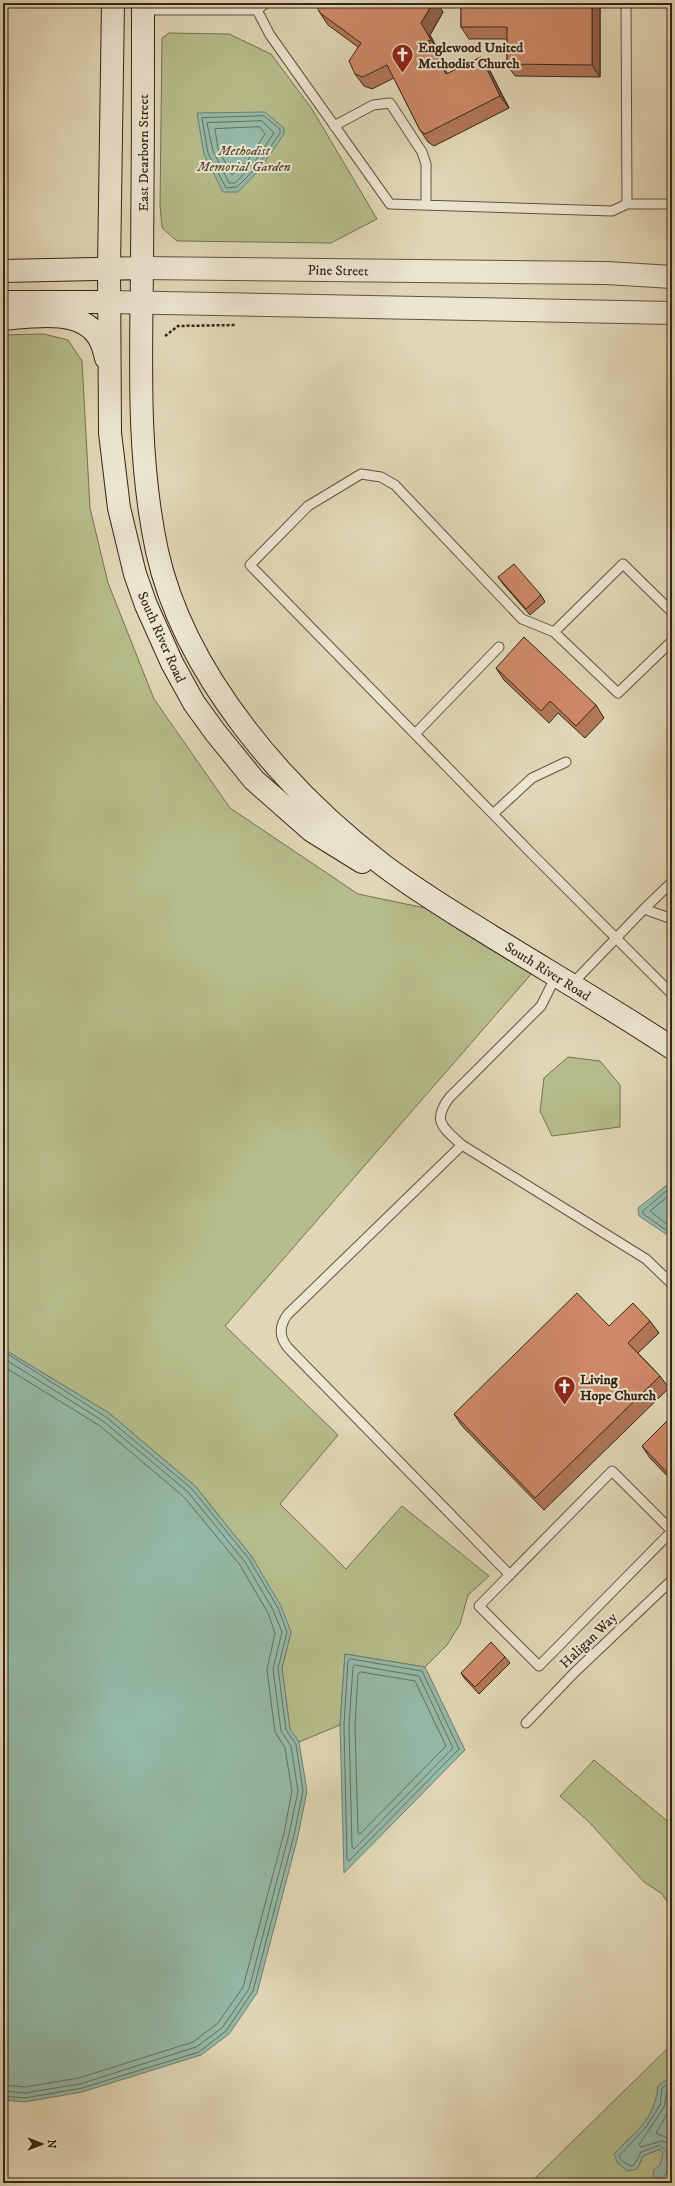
<svg xmlns="http://www.w3.org/2000/svg" width="675" height="2186" viewBox="0 0 675 2186" font-family="'IM FELL DW Pica',serif">
  <rect width="100%" height="100%" fill="#e1d7b6"/>
  <filter id="stains"><feTurbulence type="fractalNoise" baseFrequency=".005" numOctaves="4"/><feColorMatrix values="0 0 0 0 .2 0 0 0 0 .09 0 0 0 0 .02 0 0 0 .5 -.17"/></filter>
  <radialGradient id="worn" r=".72"><stop offset=".6" stop-color="#630" stop-opacity="0"/><stop offset="1" stop-color="#630" stop-opacity=".3"/></radialGradient>
  <path fill="#b6bd8c" stroke="#767251" d="M169,33L229,34L271,54L312,109L377,219L331,243L177,241L162,228L160,205L162,38Z
    M44,334L68,340L82,361L90,508L108,583L154,699L230,808L358,894L430,909L533,972L225,1326L338,1435L280,1504L346,1569L402,1506L489,1576L468,1595L460,1624L447,1645L425,1667L345,1654L340,1725L299,1742L290,1730L282,1668L291,1632L252,1557L195,1486L109,1413L10,1353L3,1346V335Z
    M568,1057L600,1061L620,1085V1127L552,1136L540,1111L544,1078Z
    M594,1760L672,1825V1908L661,1893L644,1882L588,1821L560,1796Z
    M672,2044V2076L658,2086C656,2108 645,2128 626,2141L637,2169L643,2156L660,2149L664,2154L660,2165L669,2167L672,2163V2183H530Z"/>
  <path fill="#95baa9" stroke="#6f7f6e" d="M265,112L284,128V134L260,169L238,192H223L204,154L197,113Z
    M672,1181V1238L639,1216L638,1208Z
    M3,1346L10,1353L109,1413L195,1486L252,1557L281,1606L291,1632L282,1668L290,1729L299,1742L307,1791L298,1836L257,1993L229,2034L201,2055L82,2092L25,2102L3,2100Z
    M345,1654L425,1667L465,1750L344,1873L340,1725Z
    M672,2076V2163L663,2178L653,2177L654,2170L660,2165L663,2154L660,2149L643,2156L637,2169L628,2171L618,2164L614,2154C636,2131 655,2120 658,2086Z"/>
  <g fill="none" stroke-linecap="round" stroke-linejoin="round">
    <path stroke="#667060" stroke-width="1" d="M264,116L280,129V133L257,167L237,187L226,188L208,153L202,118Z
      M262,121L274,133L253,164L235,183H229L213,151L207,123Z
      M260,127L265,134L248,160L232,175L218,149L215,129Z
      M672,1186L643,1211V1214L672,1234
      M672,1193L650,1211L672,1228
      M3,1351L106,1417L192,1489L249,1559L278,1608L287,1632L278,1668L286,1730L296,1744L303,1791L294,1835L253,1991L226,2031L199,2052L82,2088L25,2098L3,2096
      M3,1358L103,1421L188,1492L245,1562L273,1610L282,1632L273,1669L281,1731L291,1746L298,1791L289,1834L249,1989L222,2028L196,2047L80,2084L25,2093L3,2091
      M3,1366L100,1426L184,1497L240,1565L268,1613L275,1633L267,1670L275,1732L285,1748L292,1791L284,1833L243,1987L218,2023L193,2042L79,2078L25,2087L3,2085
      M351,1659L422,1671L459,1749L349,1861L347,1859L344,1725L348,1661Z
      M355,1665L419,1676L453,1748L354,1849L352,1847L349,1726L353,1667Z
      M361,1672L415,1681L446,1746L360,1834L358,1833L355,1726L358,1674Z
      M672,2081L662,2088L660,2105L646,2127L619,2156L622,2161L630,2166L634,2165L641,2152L660,2145L667,2152V2160L672,2161
      M672,2087L667,2091L664,2107L639,2145L641,2147L662,2141L667,2143L672,2151
      M672,2098L670,2109L656,2133L672,2140"/>
    <defs>
      <path id="service" d="M626,3L627,204
        M143,10H257L270,35L390,204L612,211L627,204H672
        M257,10L266,3
        M334,126L373,105L390,103L422,152L426,164V205
        M672,612L623,564L554,632L618,693L672,641
        M554,632L522,619L395,485L381,477L361,474L308,506L250,565L532,854L672,994
        M415,734L499,647
        M493,814L532,778L566,762
        M644,909L672,882
        M556,976L541,1006L450,1097C431,1121 443,1128 462,1145L646,1259L672,1284
        M571,985L644,909L672,919
        M462,1145L288,1314C278,1327 279,1339 291,1351L510,1575
        M672,1531L612,1471L479,1606L539,1666L672,1531
        M526,1723L575,1672L672,1580"/>
      <path id="tertiary" d="M142,268L607,273L672,277
        M109,302L672,313"/>
      <path id="secondary" d="M113,3L109,268L110,433L119,508L135,574L146,605L172,663L194,703L215,732L254,780L312,831L362,862
        M143,3C143,91 143,180 142,268C141,362 137,458 157,551C184,674 285,790 383,865C417,891 454,913 491,936C551,973 613,1009 672,1048
        M3,271L142,268
        M3,302H109
        M3,319C31,317 78,308 97,335C102,341 104,350 106,358"/>
    </defs>
    <use href="#service" stroke="#62523e" stroke-width="11"/>
    <use href="#tertiary" stroke="#62523e" stroke-width="24"/>
    <use href="#secondary" stroke="#372616" stroke-width="24"/>
    <path stroke="#372616" stroke-width="2.5" stroke-dasharray="3 2" stroke-linecap="butt" d="M165,336L178,326L236,325"/>
    <use href="#service" stroke="#ece5d0" stroke-width="9"/>
    <use href="#tertiary" stroke="#ece5d0" stroke-width="22"/>
    <use href="#secondary" stroke="#ece5d0" stroke-width="22"/>
  </g>
  <path fill="#b27659" stroke="#372616" d="M461,3H600V77L515,76L507,64V39H469L461,27Z
    M443,12L430,35L439,52L437,53L447,74L481,57L489,69L509,108L434,146L428,142L420,130L394,78L372,89L364,86L355,74L358,47L328,25L320,13Z
    M498,577L541,595L545,602L530,615L503,584Z
    M496,668L596,705L604,718L585,738L558,713L549,723L504,680Z
    M650,1321L659,1333L638,1353L660,1376L669,1388L544,1510L462,1426L454,1414L609,1326Z
    M672,1416V1481L650,1458L642,1446Z
    M505,1657L510,1663L479,1694L465,1679L461,1673Z"/>
  <path fill="#916049" stroke="#372616" d="M433,3H438L443,12L430,35L439,52L431,40L421,23Z
    M592,3H600V77L592,65Z
    M428,41L437,53L454,87L446,74Z
    M481,57L489,69L509,108L500,96Z"/>
  <path fill="#cf8968" stroke="#372616" d="M315,3H433L421,23L431,40L428,41L446,74L481,57L500,96L425,134L420,130L387,65L363,77L355,74L349,61L361,43L320,13Z
    M461,3H592V65L507,64V27H461Z
    M514,564L541,595L526,609L498,577Z
    M524,637L596,705L576,726L550,701L541,711L496,668Z
    M577,1293L609,1326L633,1303L650,1321L628,1343L660,1376L535,1498L454,1414Z
    M672,1416V1478L642,1446Z
    M491,1642L505,1657L475,1687L461,1673Z"/>
  <defs>
    <symbol id="church-pin" viewBox="-11 -11 22 30"><path d="M0 17L-7.5 6A9.5 9.5 0 1 1 7.5 6Z" fill="#8f2418" stroke="#ece5d0"/><path d="M-1.2-6h2.4v3.5h3.3v2.4h-3.3V6h-2.4V-.1h-3.3v-2.4h3.3Z" fill="#fff"/></symbol>
  </defs>
  <g fill-rule="evenodd">
    <use href="#church-pin" x="390" y="42" width="25" height="34"/>
    <use href="#church-pin" x="552" y="1374" width="25" height="34"/>
  </g>
  <g text-anchor="middle" stroke-width="4" stroke-linejoin="round" paint-order="stroke">
    <g font-size="14" font-weight="bold" fill="#372616" stroke="#ece5d0" text-anchor="start">
      <text x="418" y="52">Englewood United<tspan x="418" dy="16">Methodist Church</tspan></text>
      <text x="580" y="1384">Living<tspan x="580" dy="16">Hope Church</tspan></text>
    </g>
    <g font-size="14" font-style="italic" fill="#574c34" stroke="#ece5d0">
      <text x="244" y="155">Methodist<tspan x="244" dy="16">Memorial Garden</tspan></text>
    </g>
    <g font-size="14" fill="#372616" stroke="#ece5d0">
      <text transform="translate(143 153) rotate(-90)" y="5">East Dearborn Street</text>
      <text transform="translate(338 270) rotate(1)" y="5">Pine Street</text>
      <text transform="translate(162 637) rotate(66)" y="5">South River Road</text>
      <text transform="translate(548 971) rotate(32)" y="5">South River Road</text>
      <text transform="translate(588 1640) rotate(-44)" y="5">Haligan Way</text>
    </g>
  </g>
  <rect width="675" height="2186" fill="none" stroke="#e1d7b6" stroke-width="16"/>
  <rect x="4" y="4" width="667" height="2178" fill="none" stroke="#372616" stroke-width="2"/>
  <rect x="8" y="8" width="659" height="2170" fill="none" stroke="#372616"/>
  <g transform="translate(42 2144) rotate(90)" stroke="#ece5d0" stroke-width="3" paint-order="stroke">
  <path d="M0-3L7 15L0 10L-7 15Z" fill="#372616"/>
  <text y="-6" font-size="11" font-weight="bold" text-anchor="middle" fill="#372616">N</text>
  </g>
  <rect width="100%" height="100%" filter="url(#stains)"/>
  <rect width="100%" height="100%" fill="url(#worn)"/>
</svg>
